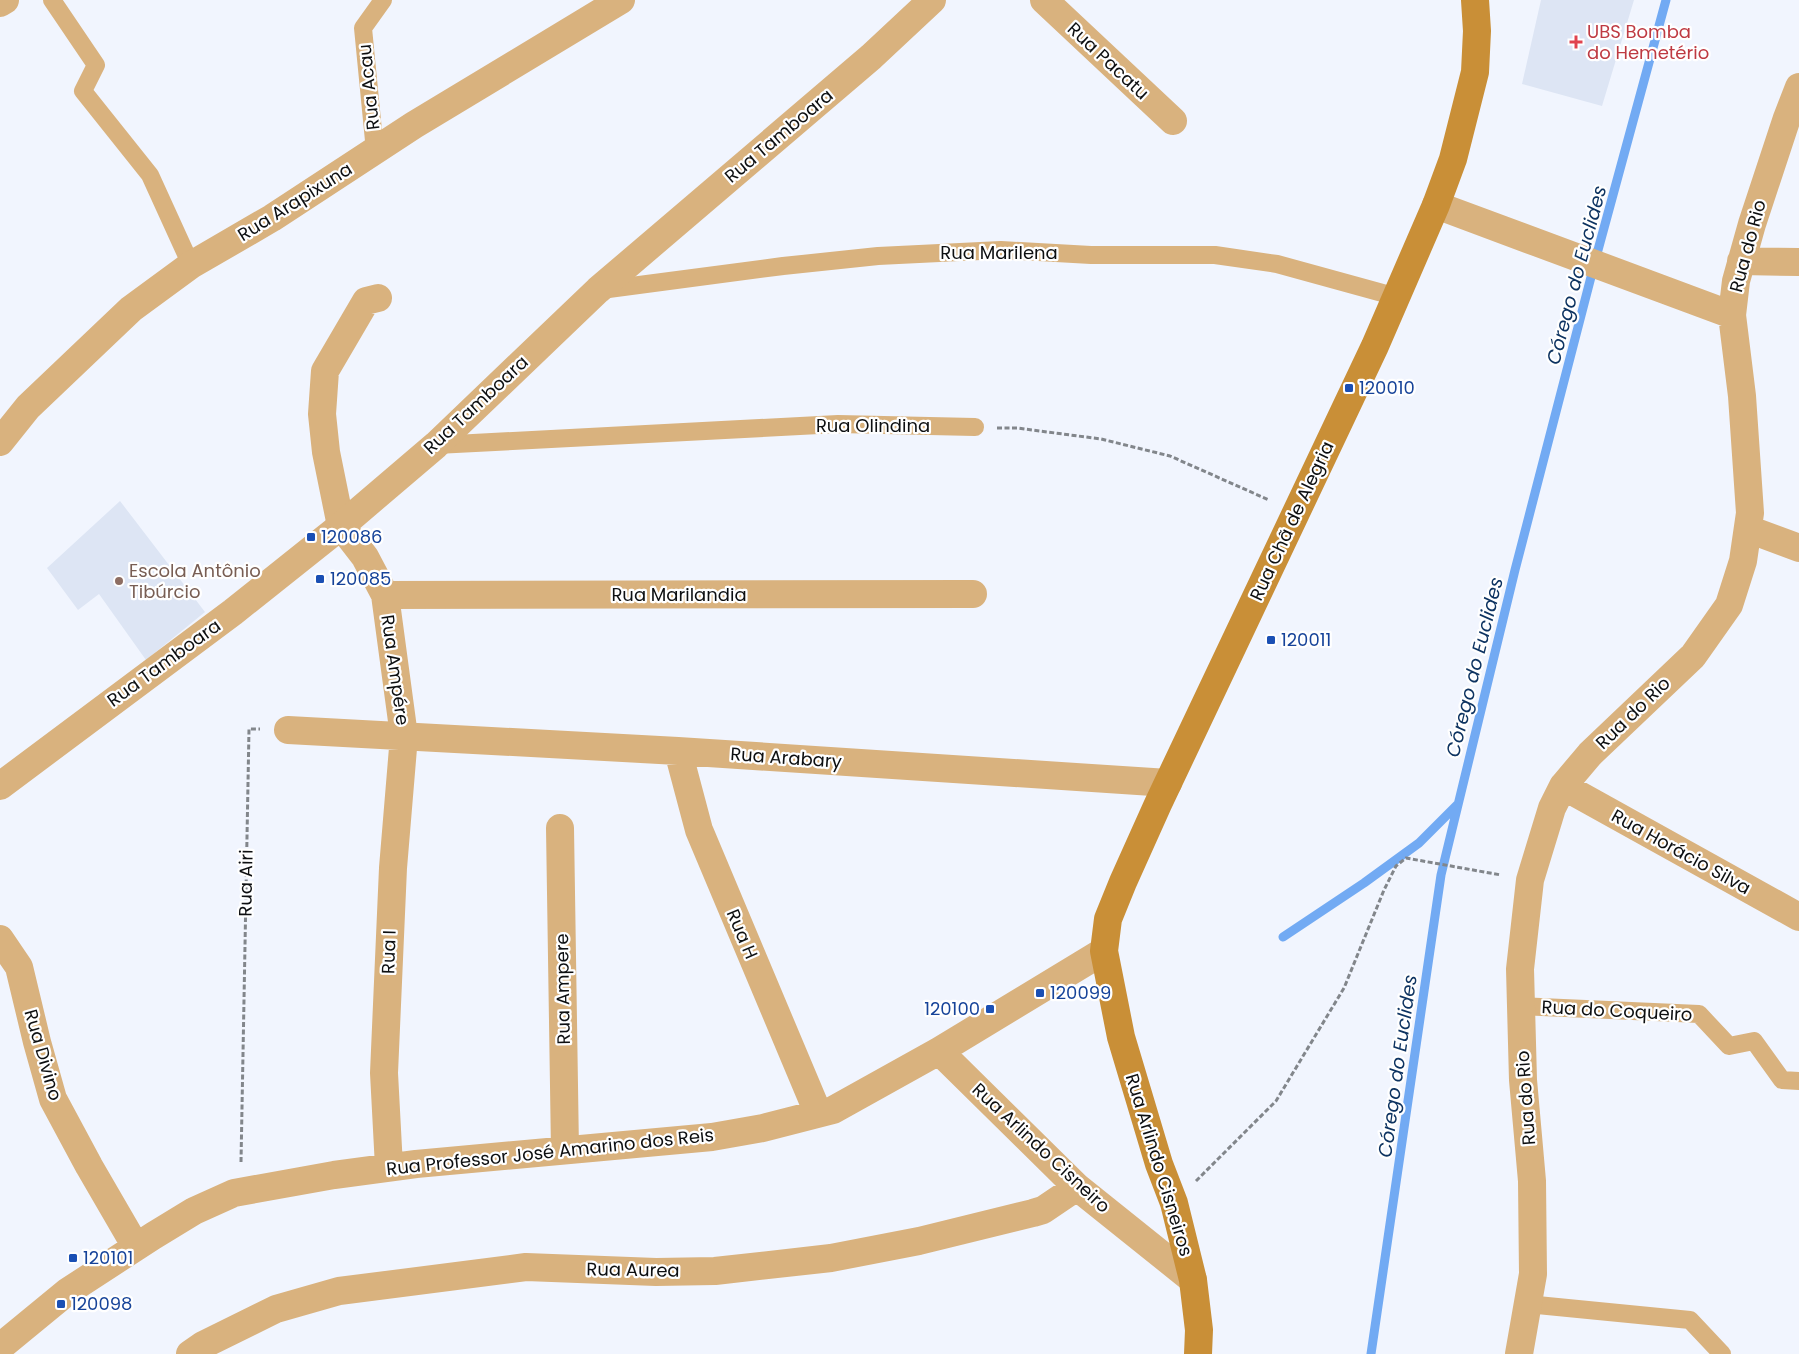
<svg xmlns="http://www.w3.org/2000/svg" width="1799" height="1354" viewBox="0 0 1799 1354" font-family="Poppins,sans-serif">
  <rect width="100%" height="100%" fill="#f1f5fe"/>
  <path fill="#dde5f4" d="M1541,0H1634L1602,106L1522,84Z
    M120,501L205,612L146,660L99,594L78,610L47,568Z"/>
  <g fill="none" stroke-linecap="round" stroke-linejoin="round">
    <path stroke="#72aaf3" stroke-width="9" d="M1283,937L1364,883L1419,843L1457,805
      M1371,1354L1441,875L1515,570L1598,250L1666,0"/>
    <path stroke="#82868b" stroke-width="3" stroke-dasharray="5 2.5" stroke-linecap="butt" d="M997,428H1017L1101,439L1170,456L1269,500
      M241,1162L249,729H260
      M1196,1181L1276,1101L1344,988L1384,890L1396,866L1406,858L1501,875"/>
    <path stroke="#d9b27e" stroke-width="18" d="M52,0L96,65L83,91L150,175L191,265
      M375,151L363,28L383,0
      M601,290L783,266L878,256L1001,250L1091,255H1215L1277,264L1397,297
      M436,445L838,424L975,427
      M1521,1006L1699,1014L1729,1046L1754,1041L1782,1080L1799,1081
      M1527,1304L1690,1320L1722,1354"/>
    <path stroke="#d9b27e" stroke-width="28" d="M1044,0L1173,121
      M0,3L5,0
      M1436,205L1732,315
      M1741,261L1799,262
      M378,298L366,301L325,371L322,414L326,452L341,526L365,557L385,595L404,736L393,868L384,1073L389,1167
      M0,442L28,407L131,309L191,265L272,218L414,125L621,0
      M1748,529L1799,548
      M385,595L973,594
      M288,730L678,751L1168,783
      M678,751L699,830L818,1113
      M1563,786L1799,917
      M560,828L565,1150
      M0,939L19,967L37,1042L53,1099L89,1166L136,1247
      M939,1051L1077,1187L1193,1280
      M0,1347L67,1292L153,1236L194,1211L234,1193L334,1175L416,1164L712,1137L763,1128L833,1110L939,1051L1104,951
      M190,1354L203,1345L276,1309L339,1291L526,1267L656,1272L715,1271L831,1258L919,1241L1033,1213L1043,1210L1077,1187
      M1519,1354L1533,1274L1532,1181L1523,1080L1520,969L1530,880L1552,808L1563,786L1590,754L1693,656L1729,605L1743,561L1750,513L1742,396L1732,315L1736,281L1752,224L1787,118L1799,87"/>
    <path stroke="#d9b27e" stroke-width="28" d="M0,786L233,612L341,526L436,445L598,290L871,57L932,0"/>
    <path stroke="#c98f37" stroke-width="28" d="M1198,1354L1199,1330L1193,1280L1174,1203L1159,1164L1121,1037L1104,951L1108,919L1123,882L1158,804L1375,346L1436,205L1453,159L1475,72L1477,31L1475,0"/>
  </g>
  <path fill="#e0444e" stroke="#fff" stroke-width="2" d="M1573.5 34.5h5v5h5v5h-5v5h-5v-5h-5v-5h5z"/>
  <g fill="#1a4fb4" stroke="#fff" stroke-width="2">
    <rect x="1344" y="383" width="10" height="10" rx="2.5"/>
    <rect x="306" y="532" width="10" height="10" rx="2.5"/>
    <rect x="315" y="574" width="10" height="10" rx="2.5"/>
    <rect x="1266" y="635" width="10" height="10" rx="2.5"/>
    <rect x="1035" y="988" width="10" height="10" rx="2.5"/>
    <rect x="985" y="1004" width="10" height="10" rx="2.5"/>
    <rect x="68" y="1253" width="10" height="10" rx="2.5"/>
    <rect x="56" y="1299" width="10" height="10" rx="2.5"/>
  </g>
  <circle fill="#8d6e63" stroke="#fff" stroke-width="2" cx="119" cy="581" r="5"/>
  <g text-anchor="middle" stroke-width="4.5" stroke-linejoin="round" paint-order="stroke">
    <g font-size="18" fill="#be3a42" stroke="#fff" text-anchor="start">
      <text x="1587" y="38">UBS Bomba<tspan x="1587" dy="21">do Hemetério</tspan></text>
    </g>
    <g font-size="18" fill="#0d0f11" stroke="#fff">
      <text transform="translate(1108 61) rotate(43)" y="6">Rua Pacatu</text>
      <text transform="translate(369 87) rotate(-96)" y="6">Rua Acau</text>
      <text transform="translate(779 136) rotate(-40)" y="6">Rua Tamboara</text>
      <text transform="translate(295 202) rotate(-32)" y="6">Rua Arapixuna</text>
      <text transform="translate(1748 246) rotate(-75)" y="6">Rua do Rio</text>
      <text x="999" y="259">Rua Marilena</text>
      <text transform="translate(476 405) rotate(-43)" y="6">Rua Tamboara</text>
      <text x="873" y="432">Rua Olindina</text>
      <text transform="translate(1292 521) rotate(-65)" y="6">Rua Chã de Alegria</text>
      <text x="679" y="601">Rua Marilandia</text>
      <text transform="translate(164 663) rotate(-36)" y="6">Rua Tamboara</text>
      <text transform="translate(395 670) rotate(82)" y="6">Rua Ampére</text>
      <text transform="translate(1633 713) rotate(-44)" y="6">Rua do Rio</text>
      <text transform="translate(786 758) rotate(4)" y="6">Rua Arabary</text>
      <text transform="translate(1681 852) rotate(29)" y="6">Rua Horácio Silva</text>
      <text transform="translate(246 883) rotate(-89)" y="6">Rua Airi</text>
      <text transform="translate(742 934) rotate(67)" y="6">Rua H</text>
      <text transform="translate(389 952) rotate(-88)" y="6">Rua I</text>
      <text transform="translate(563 989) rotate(-91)" y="6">Rua Ampere</text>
      <text transform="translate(1617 1011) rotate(3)" y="6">Rua do Coqueiro</text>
      <text transform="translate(43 1055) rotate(74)" y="6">Rua Divino</text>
      <text transform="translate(1526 1098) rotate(-94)" y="6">Rua do Rio</text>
      <text transform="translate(1041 1148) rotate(43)" y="6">Rua Arlindo Cisneiro</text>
      <text transform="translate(550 1152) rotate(-6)" y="6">Rua Professor José Amarino dos Reis</text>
      <text transform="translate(1159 1165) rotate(73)" y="6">Rua Arlindo Cisneiros</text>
      <text transform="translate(633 1270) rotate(1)" y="6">Rua Aurea</text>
    </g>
    <g font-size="18" fill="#164399" stroke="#fff" text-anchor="start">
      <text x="1359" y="394">120010</text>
      <text x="321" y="543">120086</text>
      <text x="330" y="585">120085</text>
      <text x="1281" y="646">120011</text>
      <text x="1050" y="999">120099</text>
      <text x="980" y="1015" text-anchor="end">120100</text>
      <text x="83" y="1264">120101</text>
      <text x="71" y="1310">120098</text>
    </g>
    <g font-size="18" fill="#785e54" stroke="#fff" text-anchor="start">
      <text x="129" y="577">Escola Antônio<tspan x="129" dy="21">Tibúrcio</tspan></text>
    </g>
    <g font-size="19" font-style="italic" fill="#0d3361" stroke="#fff">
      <text transform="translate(1576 275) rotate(-75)" y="7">Córego do Euclides</text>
      <text transform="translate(1474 667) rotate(-76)" y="7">Córego do Euclides</text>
      <text transform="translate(1397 1066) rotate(-82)" y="7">Córego do Euclides</text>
    </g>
  </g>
</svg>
